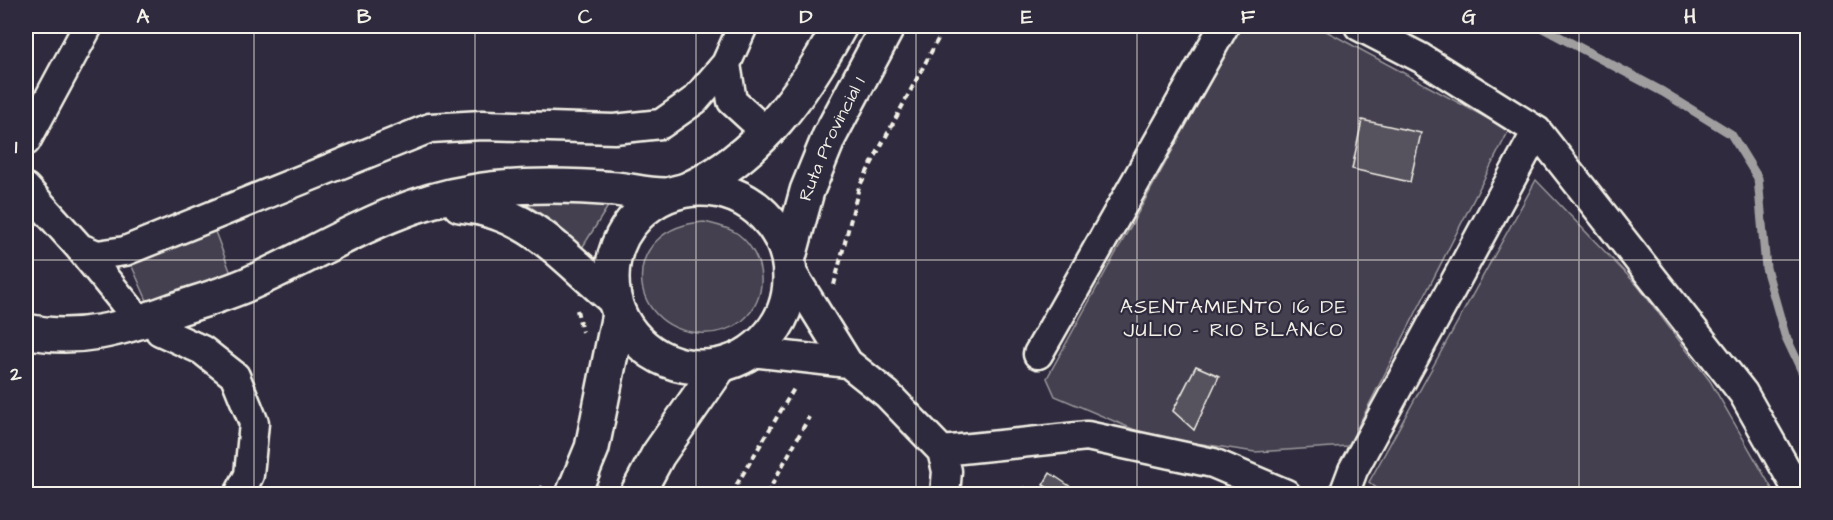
<svg xmlns="http://www.w3.org/2000/svg" width="1833" height="520" viewBox="0 0 1833 520" font-family="'Architects Daughter',sans-serif">
  <rect width="100%" height="100%" fill="#2f2a3d"/>
  <filter id="ink" filterUnits="userSpaceOnUse"><feTurbulence type="fractalNoise" baseFrequency=".0167" numOctaves="2"/><feDisplacementMap in="SourceGraphic" scale="12" xChannelSelector="R" yChannelSelector="G"/><feConvolveMatrix kernelMatrix="1 2 1 2 8 2 1 2 1" color-interpolation-filters="sRGB"/></filter>
  <g filter="url(#ink)">
    <path fill="#454050" stroke="#9c989c" stroke-width="1.5" fill-rule="evenodd" d="M1241,26H1317L1509,130L1348,446L1255,452L1149,436L1055,396L1047,378ZM1196,366L1218,377L1194,429L1173,410Z
      M1536,180L1638,286L1710,381L1775,494H1384L1369,482Z
      M528,200H612L582,248L555,223L528,205Z
      M704,222C716,225 728,227 738,234C766,256 770,298 742,321C730,330 714,334 699,333C625,328 618,227 704,222Z
      M214,229L232,276L149,305L130,262Z"/>
    <g fill="none" stroke-linecap="round" stroke-linejoin="round">
      <path stroke="#a19ea0" stroke-width="9" d="M1539,26L1663,92L1731,134L1758,178L1766,268L1785,335L1808,384"/>
    </g>
    <path fill="#56525f" stroke="#f4f1e8" stroke-width="1.5" d="M1362,120L1421,133L1410,182L1352,169Z
      M1196,366L1219,376L1194,430L1173,411Z
      M1050,473L1080,493L1079,494H1059L1043,485Z
      M1024,487L1038,494H1021Z"/>
    <g fill="none" stroke-linecap="round" stroke-linejoin="round">
      <defs>
        <path id="minor" d="M743,26L726,64L732,101L767,133
          M1537,131L1743,393L1800,494
          M26,141L88,26
          M26,188L80,248L141,323
          M80,248L97,255L125,251L430,128L482,125L614,129L661,124L695,100L726,64
          M791,271L848,363L887,394L942,451L947,471L945,494
          M160,331L202,350L235,376L254,423L249,475L239,494
          M751,352L848,363
          M1038,354L1224,26
          M942,451L1087,436L1213,463L1286,494
          M1344,494L1353,470L1537,131L1421,58L1359,26"/>
        <path id="tertiary" d="M460,205C530,211 563,257 614,299
          M26,331C78,342 122,329 171,311C200,301 230,293 257,280C327,248 393,204 471,192C517,184 569,185 616,189C633,191 648,195 665,195"/>
        <g id="primary">
          <circle cx="701" cy="278" r="89"/>
          <path d="M688,189C759,157 804,92 840,26"/>
          <path id="s1" d="M789,257L807,191L829,137L888,26"/>
          <path d="M573,494L592,448L619,314"/>
          <path d="M637,494L658,455L720,366"/>
        </g>
      </defs>
      <use href="#minor" stroke="#f4f1e8" stroke-width="33"/>
      <use href="#tertiary" stroke="#f4f1e8" stroke-width="38"/>
      <use href="#primary" stroke="#f4f1e8" stroke-width="38"/>
      <path stroke="#f4f1e8" stroke-width="4" stroke-dasharray="6 4.5" stroke-linecap="butt" d="M834,285L859,187L945,26
        M577,310L582,332
        M536,494L540,487
        M731,494L795,387
        M767,494L809,417"/>
      <use href="#minor" stroke="#2f2a3d" stroke-width="28"/>
      <use href="#tertiary" stroke="#2f2a3d" stroke-width="33"/>
      <use href="#primary" stroke="#2f2a3d" stroke-width="33"/>
      <path stroke="#f4f1e8" stroke-width="4" stroke-dasharray="6 4.5" stroke-linecap="butt" d="M540,487L552,494"/>
    </g>
  </g>
  <path fill="none" stroke="#f4f1e8" stroke-width="1.5" stroke-opacity="0.55" d="M254,26V494M475,26V494M696,26V494M916,26V494M1137,26V494M1358,26V494M1579,26V494M26,260H1808"/>
  <g text-anchor="middle" stroke-width="4.5" stroke-linejoin="round" paint-order="stroke">
    <g font-size="18" fill="#f4f1e8" stroke="#2f2a3d">
      <text dy="6" stroke="none"><textPath href="#s1" startOffset="126">Ruta Provincial 1</textPath></text>
    </g>
    <g font-size="20" letter-spacing="1.5" fill="#f4f1e8" stroke="#2f2a3d">
      <text x="1234" y="313">ASENTAMIENTO 16 DE<tspan x="1234" dy="23">JULIO - RIO BLANCO</tspan></text>
    </g>
  </g>
  <rect width="1833" height="520" fill="none" stroke="#2f2a3d" stroke-width="66"/>
  <rect x="33" y="33" width="1767" height="454" fill="none" stroke="#f4f1e8" stroke-width="2"/>
  <g font-size="20" text-anchor="middle" font-weight="bold" fill="#f4f1e8">
    <text x="143" y="23">A</text>
    <text x="364" y="23">B</text>
    <text x="585" y="23">C</text>
    <text x="806" y="23">D</text>
    <text x="1027" y="23">E</text>
    <text x="1248" y="23">F</text>
    <text x="1469" y="23">G</text>
    <text x="1690" y="23">H</text>
    <text x="16" y="153">1</text>
    <text x="16" y="380">2</text>
  </g>
</svg>
